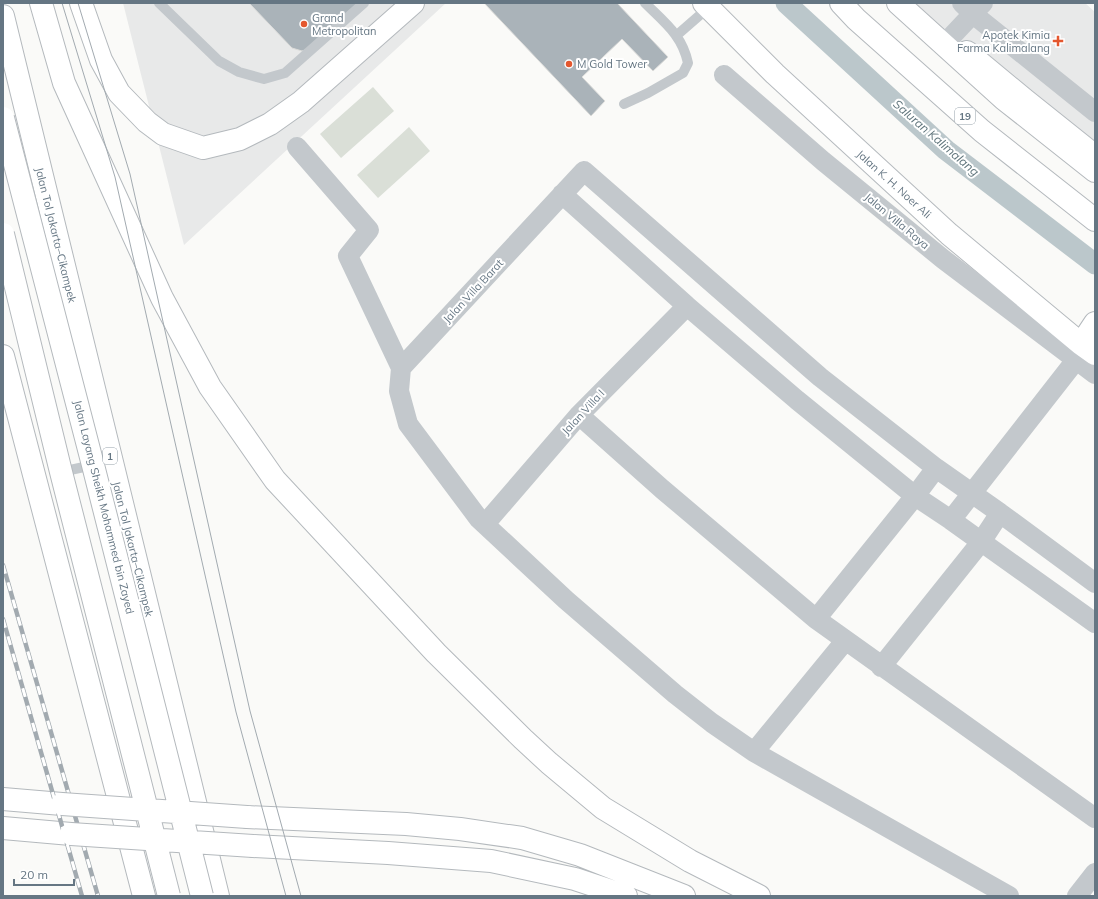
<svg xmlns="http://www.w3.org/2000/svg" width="1098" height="899" viewBox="0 0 1098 899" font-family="Mulish,sans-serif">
  <rect width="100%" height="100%" fill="#fafaf8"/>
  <path fill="#e8e9e9" d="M123,3H446L184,245Z
    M913,3H1085L1095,12V156L950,38Z"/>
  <path fill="#dadfd7" d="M373,87L394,111L341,158L320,134Z
    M409,127L430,151L378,198L357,175Z"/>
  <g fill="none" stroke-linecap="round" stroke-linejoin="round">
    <path stroke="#bbc7cb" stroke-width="21" d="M786,3L946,150L1095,264"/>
  </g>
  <path fill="#aab3b9" stroke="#dcdcda" d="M249,3H361L316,46L302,51L292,48Z
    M484,3H617L668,57L653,71L622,39L582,77L605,101L591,116Z"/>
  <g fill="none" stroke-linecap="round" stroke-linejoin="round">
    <defs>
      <path id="primary" d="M704,3L775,74L949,234L1081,344L1095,354
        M967,52L1025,100L1095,156
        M1081,344L1095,323"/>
      <path id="motorway" d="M41,3L64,83L162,298L210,387L275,480L436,653L523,739L549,763L603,808L690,861L759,896
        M81,3L101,60L119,93L147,122L163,134L203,148L240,139L270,124L301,102L413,3
        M841,3L856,19L982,131L1095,220
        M898,3L1004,99L1095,171
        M3,16L218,896
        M3,356L144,896
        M3,799L62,804
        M247,817L406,824L460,829L522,838L580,855L684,896
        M3,828L71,834
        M253,846L388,853L491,861L575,879L626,896"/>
    </defs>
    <use href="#primary" stroke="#b5babe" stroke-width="24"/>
    <use href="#motorway" stroke="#b4b9bd" stroke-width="24"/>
    <path stroke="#c3c8cc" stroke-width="10" d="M159,3L219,61L239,72L264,79L285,73L364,3
      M677,35L708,8
      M624,104L648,93L683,73L688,63C682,35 665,23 645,3
      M61,472L93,465"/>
    <path stroke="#c3c8cc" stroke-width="20" d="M962,3L973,14L1095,112
      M950,38L983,3
      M724,75L823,161L943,259L1095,374
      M297,147L369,230L348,256L401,368
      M562,194L687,306L797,400L915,496L951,520L1095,623
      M579,415L662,489L816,619L1095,818
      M951,520L1076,360
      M485,524L579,415L687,306
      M816,619L915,496L936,468
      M881,667L981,542L1000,513
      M754,752L845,641
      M1009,896L754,752L712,723L675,694L566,600L479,519L408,424L399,391L401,368L584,171L820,377L936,468L1000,513L1095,583
      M1077,896L1095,873"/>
    <use href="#primary" stroke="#fff" stroke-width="22"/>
    <use href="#motorway" stroke="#fff" stroke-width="22"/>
    <path stroke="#a2aab0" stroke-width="1" d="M62,3L115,177L236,712L286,896
      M78,3L130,174L250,711L301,896"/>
    <defs>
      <path id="rail" d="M3,565L98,896
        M3,619L82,896"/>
    </defs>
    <use href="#rail" stroke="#a2aab0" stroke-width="4.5"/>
    <use href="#rail" stroke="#fff" stroke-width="3" stroke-dasharray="9" stroke-linecap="butt"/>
    <defs>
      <path id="motorway-bridge" d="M3,118L93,465L202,896
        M3,234L61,472L169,896
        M62,804L247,817
        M71,834L253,846"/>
    </defs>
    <use href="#motorway-bridge" stroke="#b4b9bd" stroke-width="24" stroke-linecap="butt"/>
    <use href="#motorway-bridge" stroke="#fff" stroke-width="22"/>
  </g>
  <g fill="#e4572e" stroke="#fff" stroke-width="1.5">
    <circle cx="304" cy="24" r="4"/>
    <path d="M1056 35h4v4h4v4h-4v4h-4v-4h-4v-4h4z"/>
    <circle cx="569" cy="64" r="4"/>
  </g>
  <g text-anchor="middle" stroke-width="4" stroke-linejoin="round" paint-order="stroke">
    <g fill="#fff" stroke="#939fa8" stroke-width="1">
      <rect x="955" y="108" width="20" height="16" rx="3"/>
      <rect x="103" y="448" width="14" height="16" rx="3"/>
    </g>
    <g font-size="10" font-weight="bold" fill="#657683">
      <text x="965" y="120">19</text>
      <text x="110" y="460">1</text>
    </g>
    <g font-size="11" fill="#657683" stroke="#fff" text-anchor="start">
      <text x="312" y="22">Grand<tspan x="312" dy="13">Metropolitan</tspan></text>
      <text x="1050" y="39" text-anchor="end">Apotek Kimia<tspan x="1050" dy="13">Farma Kalimalang</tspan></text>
      <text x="577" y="68">M Gold Tower</text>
    </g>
    <g font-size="11" fill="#657683" stroke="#fff">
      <text transform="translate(894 184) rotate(42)" y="4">Jalan K. H. Noer Ali</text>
      <text transform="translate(897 221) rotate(40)" y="4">Jalan Villa Raya</text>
      <text transform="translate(56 235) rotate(76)" y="4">Jalan Tol Jakarta–Cikampek</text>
      <text transform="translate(473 291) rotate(-47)" y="4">Jalan Villa Barat</text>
      <text transform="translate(583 412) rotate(-47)" y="4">Jalan Villa I</text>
      <text transform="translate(104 507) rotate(76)" y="4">Jalan Layang Sheikh Mohammed bin Zayed</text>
      <text transform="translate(133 549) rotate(76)" y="4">Jalan Tol Jakarta–Cikampek</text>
    </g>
    <g font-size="12" font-style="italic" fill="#60757c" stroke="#fff">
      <text transform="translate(936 138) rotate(41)" y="4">Saluran Kalimalang</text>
    </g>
  </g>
  <rect width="1098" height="899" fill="none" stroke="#657683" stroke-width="8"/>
  <path d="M14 879v6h60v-6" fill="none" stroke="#657683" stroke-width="2"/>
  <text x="20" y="879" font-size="12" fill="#657683" stroke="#ffffff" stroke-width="3" paint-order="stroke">20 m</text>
</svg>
